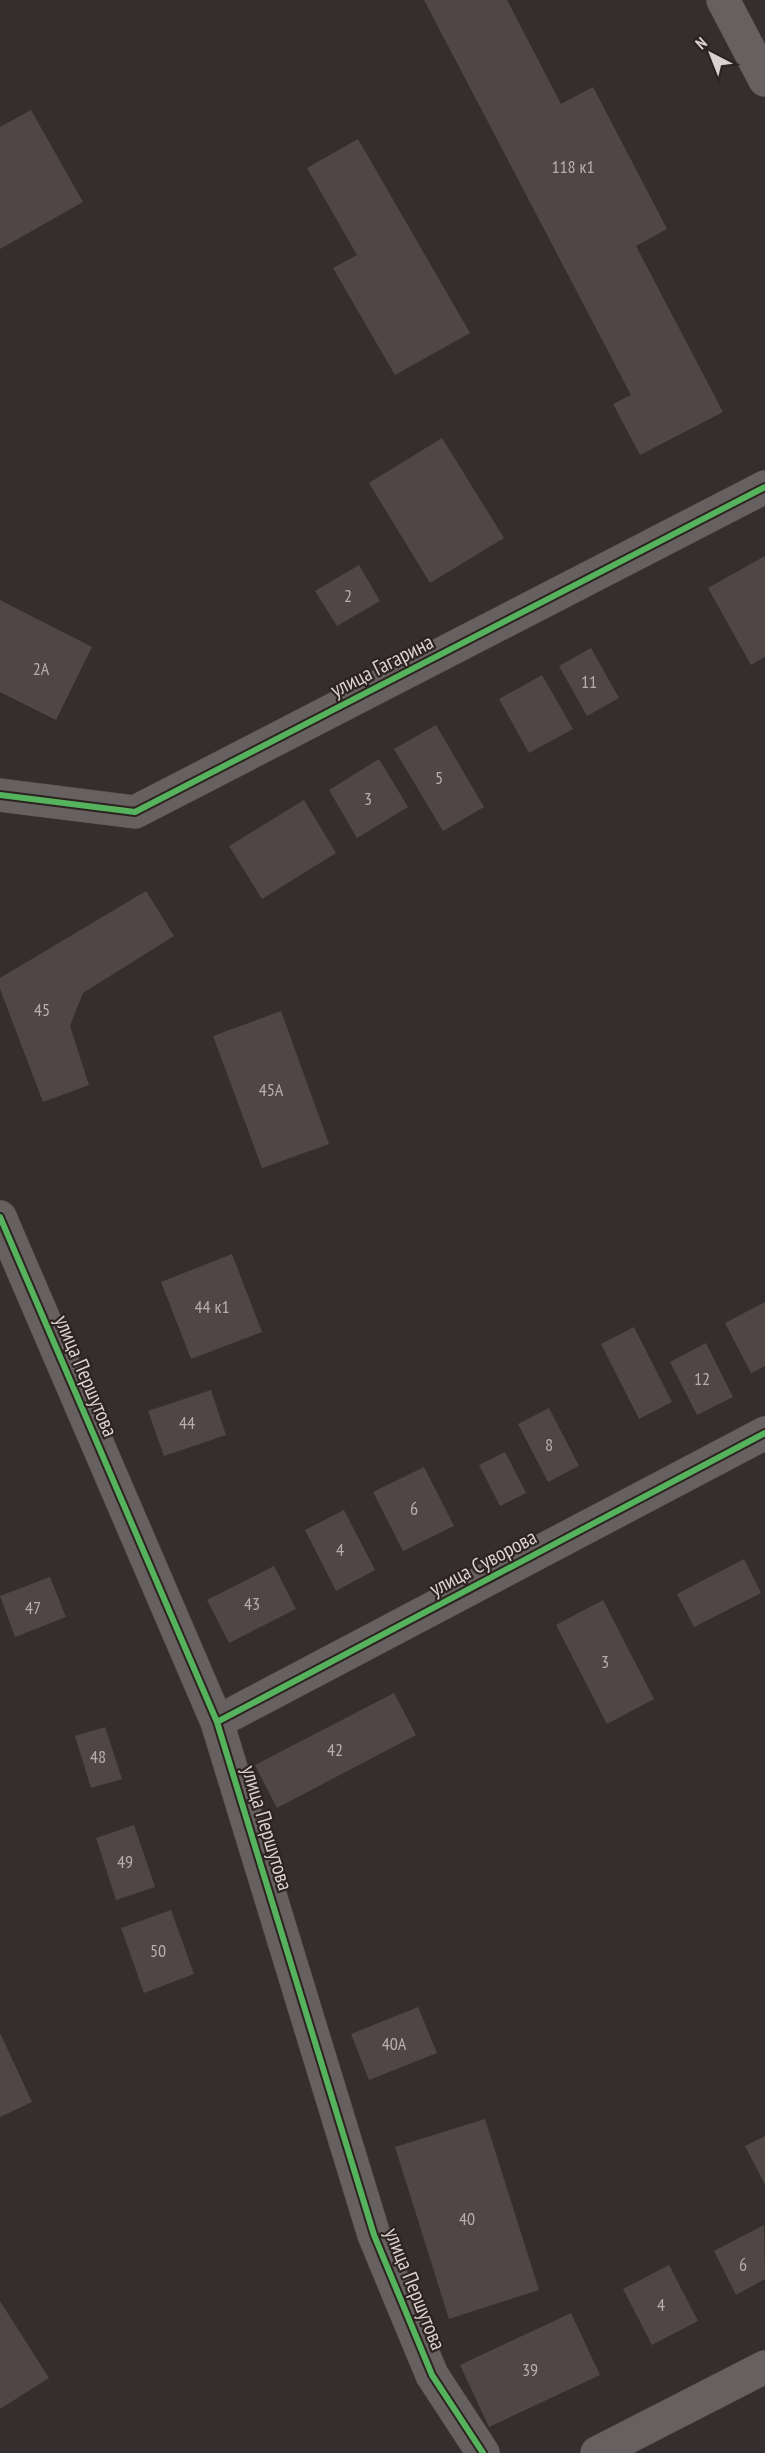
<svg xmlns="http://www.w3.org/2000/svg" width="765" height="2453" viewBox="0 0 765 2453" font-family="'PT Sans Narrow',sans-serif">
  <rect width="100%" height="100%" fill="#342f2e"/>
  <path fill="#504646" d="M424,0H507L561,104L593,87L667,229L636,246L723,412L640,455L613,404L631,395Z
    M31,110L83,202L0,249V127Z
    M358,139L470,333L395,375L333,268L357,255L307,168Z
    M442,438L504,538L430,583L369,483Z
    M765,556V657L751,665L708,588Z
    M359,565L380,601L337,626L315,591Z
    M0,600L92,647L56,720L0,692Z
    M591,648L619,698L587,716L559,666Z
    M542,675L573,729L529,753L499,699Z
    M436,725L484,807L443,831L394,749Z
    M379,759L408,807L357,838L329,790Z
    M304,800L336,853L262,899L229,846Z
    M146,891L174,936L83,993L70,1026L89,1085L43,1102L0,989V978Z
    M281,1011L329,1144L262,1168L213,1036Z
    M232,1254L262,1332L191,1359L161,1282Z
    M765,1302V1366L751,1373L725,1323Z
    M634,1327L672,1402L639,1419L601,1344Z
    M706,1343L733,1397L697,1415L670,1362Z
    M211,1390L226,1435L164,1456L148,1411Z
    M549,1408L579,1466L548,1482L518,1424Z
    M505,1452L526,1493L500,1506L479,1465Z
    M424,1467L454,1526L403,1551L373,1492Z
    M344,1510L375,1570L336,1591L305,1530Z
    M744,1559L761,1593L694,1627L677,1594Z
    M274,1566L296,1609L229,1643L207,1600Z
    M50,1577L66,1617L15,1637L0,1596Z
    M603,1600L654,1699L607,1724L556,1625Z
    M394,1693L416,1735L277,1808L255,1765Z
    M105,1727L122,1779L91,1788L75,1736Z
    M134,1825L155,1887L116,1900L96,1838Z
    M171,1910L194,1974L144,1993L121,1928Z
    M418,2007L437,2053L369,2080L351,2034Z
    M0,2033L32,2102L0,2117Z
    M485,2119L539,2290L449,2319L395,2147Z
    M765,2136V2185L745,2146Z
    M764,2225L765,2279L736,2295L714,2251Z
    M669,2265L698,2321L652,2345L623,2289Z
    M0,2301L49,2378L0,2409Z
    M571,2313L600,2375L489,2427L460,2365Z"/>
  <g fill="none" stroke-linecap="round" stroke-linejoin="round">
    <defs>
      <path id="minor" d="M723,0L765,80
        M0,795L135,812L765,487
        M0,1217L217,1722L374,2235L432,2375L483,2453
        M217,1722L765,1433
        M597,2453L765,2367"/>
    </defs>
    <use href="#minor" stroke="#514c4b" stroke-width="34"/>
    <use href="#minor" stroke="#666160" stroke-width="33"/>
    <defs>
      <path id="cycleway" d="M0,795L135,812L765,487
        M0,1217L217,1722L374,2235L432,2375L483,2453
        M217,1722L765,1433"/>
    </defs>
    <use href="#cycleway" stroke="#2d2320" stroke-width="10"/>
    <use href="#cycleway" stroke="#56b35d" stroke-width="6"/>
  </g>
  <g text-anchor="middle" stroke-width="4.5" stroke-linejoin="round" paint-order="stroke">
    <g font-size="18" fill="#b7afae">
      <text x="573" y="173">118 к1</text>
      <text x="348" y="602">2</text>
      <text x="41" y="675">2А</text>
      <text x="589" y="688">11</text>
      <text x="439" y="784">5</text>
      <text x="368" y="805">3</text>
      <text x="42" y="1016">45</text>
      <text x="271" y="1096">45А</text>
      <text x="212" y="1313">44 к1</text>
      <text x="702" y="1385">12</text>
      <text x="187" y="1429">44</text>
      <text x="549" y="1451">8</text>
      <text x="414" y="1515">6</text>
      <text x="340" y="1556">4</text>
      <text x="252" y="1610">43</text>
      <text x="33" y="1614">47</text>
      <text x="605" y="1668">3</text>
      <text x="335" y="1756">42</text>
      <text x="98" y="1763">48</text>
      <text x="125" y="1868">49</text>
      <text x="158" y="1957">50</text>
      <text x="394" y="2050">40А</text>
      <text x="467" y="2225">40</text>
      <text x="743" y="2271">6</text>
      <text x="661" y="2311">4</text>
      <text x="530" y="2376">39</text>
    </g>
    <g font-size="21" fill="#d9d2d0" stroke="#2d2320">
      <text transform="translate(382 666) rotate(-27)" y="7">улица Гагарина</text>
      <text transform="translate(86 1376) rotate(67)" y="7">улица Першутова</text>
      <text transform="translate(483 1563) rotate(-28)" y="7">улица Суворова</text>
      <text transform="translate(267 1828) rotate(73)" y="7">улица Першутова</text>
      <text transform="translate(415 2289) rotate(68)" y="7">улица Першутова</text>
    </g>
  </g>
  <g transform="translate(711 54) rotate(318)" stroke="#2d2320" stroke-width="4.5" paint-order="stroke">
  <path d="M0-4.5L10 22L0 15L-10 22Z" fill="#d9d2d0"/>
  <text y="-9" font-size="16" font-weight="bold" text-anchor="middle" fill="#d9d2d0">N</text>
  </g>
</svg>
